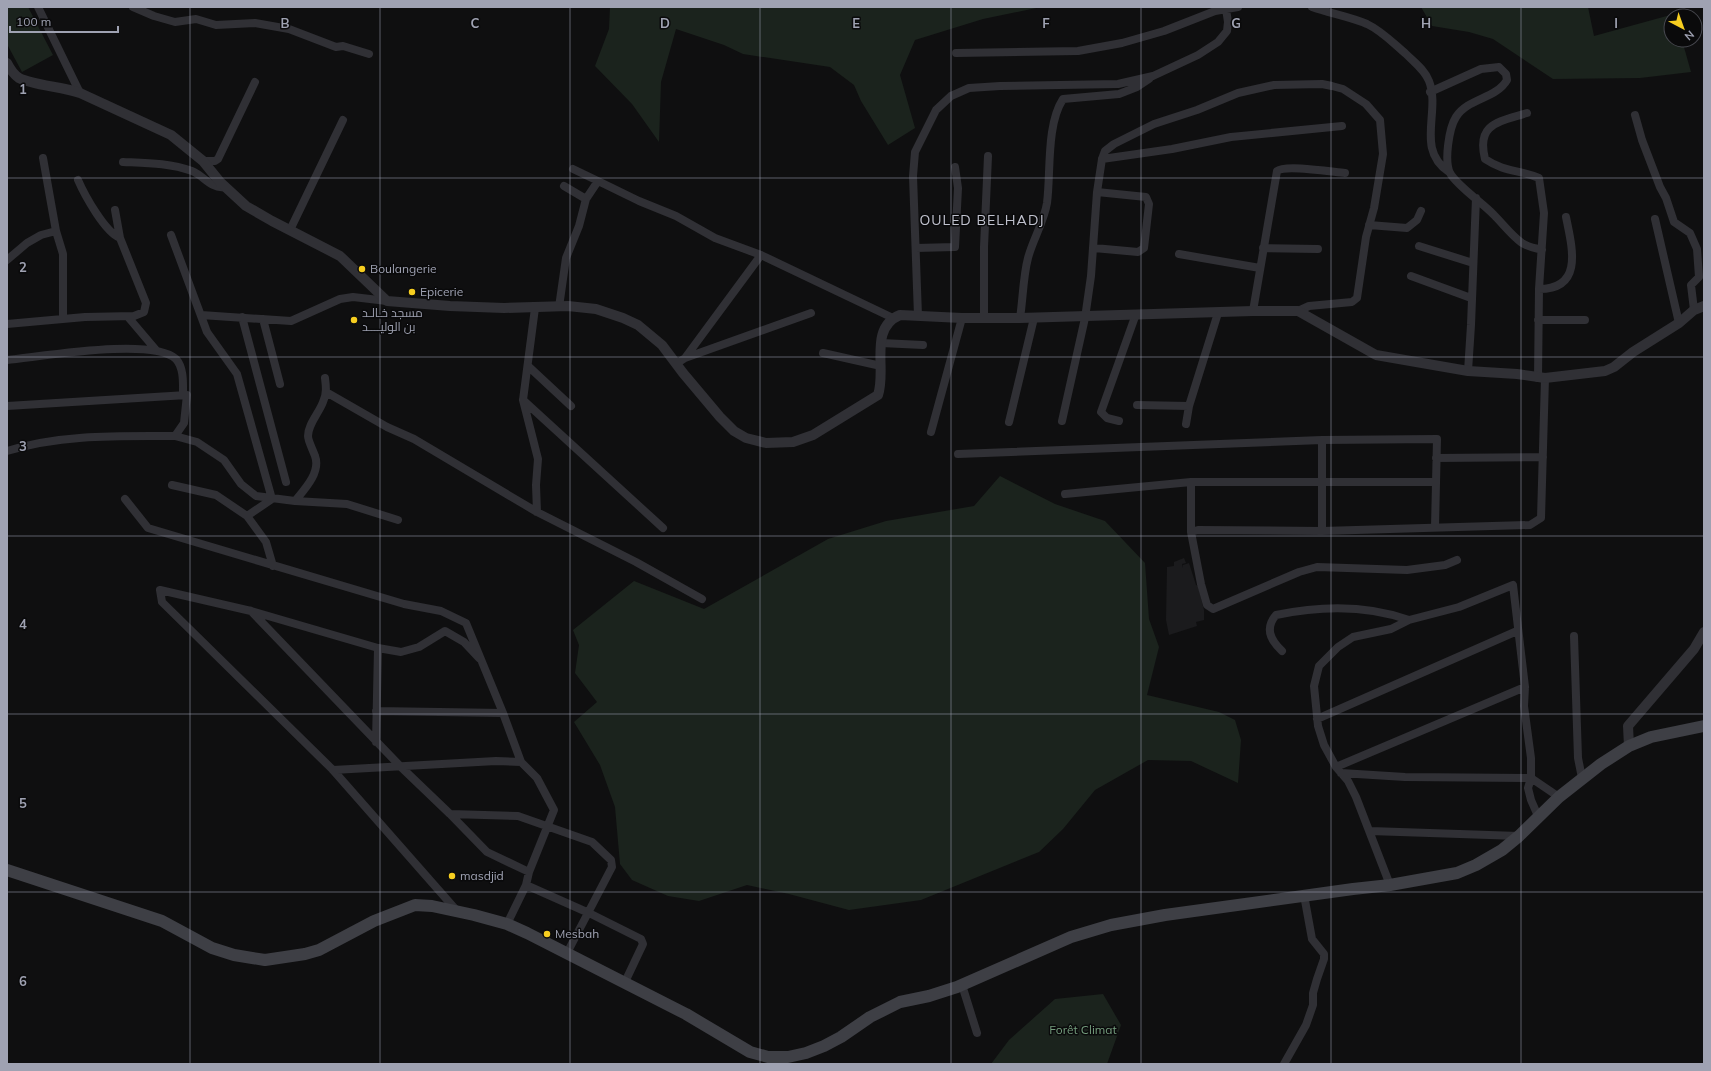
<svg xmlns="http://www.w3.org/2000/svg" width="1711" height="1071" viewBox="0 0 1711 1071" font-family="Mulish,Cairo,sans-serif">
  <rect width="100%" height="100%" fill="#0f0f10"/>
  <path fill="#1b1b1d" d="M1184,558L1186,563L1182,564L1183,568V565L1189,563L1196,585L1198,586L1204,610V620L1196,622L1197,626L1169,635L1166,620L1167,567L1174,566V562Z"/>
  <path fill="#1b231d" d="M7,7H28L53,55L22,72L7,44Z
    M610,7H1041L983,19L915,40L900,75L915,128L888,145L861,101L854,85L830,67L743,54L724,45L676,29L661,82L659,142L632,104L595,66L609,29Z
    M1421,7H1588L1594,36L1674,14V16H1671V40H1682L1691,72L1640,78L1553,79L1493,39L1469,32L1432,26Z
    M1000,476L1055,504L1105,521L1145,563L1149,619L1159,647L1147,695L1219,712L1235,720L1241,740L1238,783L1191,761L1148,760L1095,790L1063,829L1039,852L921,900L849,910L789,894L747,885L699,901L668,896L632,880L620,864L615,807L600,765L574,722L597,702L575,673L579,645L573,630L634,581L704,609L828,539L886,521L974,506Z
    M1103,994L1121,1025L1107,1064H991L1009,1040L1055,999Z"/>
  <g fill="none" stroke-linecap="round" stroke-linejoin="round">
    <path stroke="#303035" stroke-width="8" d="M38,7L80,93
      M133,7L154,16L175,22L196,19L216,25L255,23L289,29L336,47L343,46L369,54
      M1312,7C1329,13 1351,17 1367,24C1382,31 1393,43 1406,54C1414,62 1425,70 1429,81C1441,112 1415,149 1449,172
      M956,53L1078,51L1122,43L1164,31L1215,11L1238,7
      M1430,92L1481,69L1499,67L1506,74L1507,80C1496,99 1468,98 1456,117C1449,128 1444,161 1450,173C1457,186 1483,203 1494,215C1503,224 1511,235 1522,243C1528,247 1535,248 1542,250
      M1527,113C1499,122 1476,123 1485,159C1506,173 1518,169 1539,178L1544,213L1539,289
      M1635,115L1642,140L1660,187L1666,198L1674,222L1690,233L1697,249L1699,277L1691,285L1694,310
      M43,158L56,231L63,254V318
      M1102,159L1172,149L1231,137L1342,126
      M203,161H215L218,159L255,82
      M123,162C146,163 170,163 192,171C203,175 211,189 224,187
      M78,180C85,196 105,232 120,238
      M598,181L639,201L676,216L715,238L761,255L893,318
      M564,186L586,199
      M1655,219L1679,323
      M1369,225L1407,228L1417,220L1421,211
      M290,230L343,120
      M171,235L207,332L237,374L272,499
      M1419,246L1473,263
      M916,248L955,247L958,188L955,167
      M1094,248L1138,252L1144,248L1149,204L1146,197L1097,192
      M1263,248L1318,249
      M1179,254L1260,268
      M7,260L27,243L41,235L56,231
      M1411,276L1471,298
      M559,307L566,258L579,226L586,199L598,181L573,169
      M535,308L523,400L663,528
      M1253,311L1277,171C1285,164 1333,172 1345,173
      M201,315L291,321L340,299L353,297L387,301
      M918,316L913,176L915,152L936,110L951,96L969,88L1000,86L1118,84L1153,76L1198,55L1218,42L1227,31L1228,22L1226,9
      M128,317L156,350
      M242,317L286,482
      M984,318V247L988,156
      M1020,318C1023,299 1023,277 1028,258C1033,239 1044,222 1047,203C1051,173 1046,125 1063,99L1119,94L1137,87L1149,79
      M263,319L280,384
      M1538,320H1585
      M7,324L85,317L134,316L144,312L146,303L120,238L115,210
      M881,343L923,345
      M823,353L881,366
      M685,358L811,313
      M7,360C40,357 152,337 176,359C184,368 183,383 183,394
      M676,364L685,358L761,255
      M528,366L571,406
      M1468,371L1471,325L1476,198
      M1538,378L1539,289C1584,289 1572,247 1566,217
      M326,392L387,427L414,439L537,512L636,562L702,599
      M523,400L538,459L536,485L537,512
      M1137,405L1189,406
      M7,406L187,395L184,423L175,436C119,436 61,434 7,451
      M1062,421L1085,318L1091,276L1097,192L1102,159L1105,151L1114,144L1154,124L1197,110L1238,93L1274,85L1322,84L1332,86L1343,89L1366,104L1380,120L1383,154L1374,208L1366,237L1357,298L1352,302L1309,306L1298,311
      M1119,421L1107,418L1101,412L1136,314
      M1009,422L1034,318
      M1186,424L1189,406L1218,313
      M931,432L962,318
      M175,436L197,442L224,460L241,484L256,496L295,501C305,489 321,472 315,456C313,450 308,441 308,436C308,424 319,413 323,402C327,394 326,386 325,378
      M958,454L1322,440L1437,439L1435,527
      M1436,458L1543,457
      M1191,482V532
      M172,485L216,495L247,516
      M1065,494L1191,482H1436
      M125,499L148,528L404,604L441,611L466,623L503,713
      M272,499L247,516L266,542L273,566
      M295,501L347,504L398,520
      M1322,531V440
      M1457,560L1445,565L1407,570L1317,567L1299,572L1213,609L1207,605L1201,584L1191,532L1198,530L1322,531L1530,525L1541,518L1545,378
      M251,611L401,767L450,814L487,852L529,872
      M1574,636L1578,758L1582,778
      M1282,651C1270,640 1265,628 1276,615C1319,606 1367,605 1409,620
      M1317,719L1517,631
      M376,742L378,648
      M1336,767L1525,687
      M333,770L496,761L521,762L503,713L376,711
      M1341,773L1405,777L1531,778L1559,797
      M450,814L518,816L592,842L611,860L612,867L567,953
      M1370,831L1519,836
      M526,885L589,913L641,939L643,944L625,982
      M1390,885L1356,797L1348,781L1336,767L1324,745L1318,726L1314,686L1319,666L1338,647L1353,637L1391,629L1409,620L1459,607L1513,585L1525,687L1524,706L1531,758V778L1528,788L1531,800L1538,816
      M457,911L333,770L162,602L160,590L251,611L378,648L401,652L419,647L445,631L464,642L479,658
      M507,924L526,885L529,872L554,810L537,778L521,762
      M962,985L977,1033
      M1284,1064L1306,1025L1313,1005V993L1317,979L1324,959V954L1312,939L1304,895"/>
    <path stroke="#303035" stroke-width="10" d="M7,63C10,69 13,74 19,78C32,85 64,87 80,93L171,135L203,161L220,182L246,206L272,221L340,256L387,301L450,306L504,308L568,306L596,309L623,318L638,325L662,345L683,373L720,417L734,431L746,438L766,443L793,442L813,435L878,395C887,370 868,328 900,315L962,318H1020L1253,311H1298L1376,355L1468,371L1517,374L1545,378L1605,371L1614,367L1633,352L1679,323L1694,310L1704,306
      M1629,746L1628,726L1694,649L1704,632"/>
    <path stroke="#3e3f45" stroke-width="12" d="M7,870L162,921L212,948L234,955L265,960L305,954L319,950L374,921L415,905L432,906L474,915L507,924L527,933L686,1014L750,1052L768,1057H788L806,1053L824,1046L841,1037L870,1017L900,1002L929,996L957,987L1071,937L1111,925L1165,915L1353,889L1390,885L1457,873L1476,865L1502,850L1519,836L1559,797L1601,764L1629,746L1651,737L1704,726"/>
  </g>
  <path fill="none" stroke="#9fa2b2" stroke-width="1" stroke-opacity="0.55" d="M190,7V1064M380,7V1064M570,7V1064M760,7V1064M951,7V1064M1141,7V1064M1331,7V1064M1521,7V1064M7,178H1704M7,357H1704M7,536H1704M7,714H1704M7,892H1704"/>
  <g fill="#f7ce20" stroke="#0a0a0b" stroke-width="1.5">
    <circle cx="362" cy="269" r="4"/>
    <circle cx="412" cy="292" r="4"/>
    <circle cx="354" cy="320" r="4"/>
    <circle cx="452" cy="876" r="4"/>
    <circle cx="547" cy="934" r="4"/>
  </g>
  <g text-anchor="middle" stroke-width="3" stroke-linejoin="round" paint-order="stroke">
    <g font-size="12" fill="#9fa2b2" stroke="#0a0a0b" text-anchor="start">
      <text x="370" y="273">Boulangerie</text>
      <text x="420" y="296">Epicerie</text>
      <text x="362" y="317">مسجد خـالـد<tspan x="362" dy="14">بن الوليــــد</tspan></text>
      <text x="460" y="880">masdjid</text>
      <text x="555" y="938">Mesbah</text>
    </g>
    <g font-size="12" fill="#759e7e" stroke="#0a0a0b">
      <text x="1083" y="1034">Forêt Climat</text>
    </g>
    <g font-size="14" letter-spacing="1" fill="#c0c2ce" stroke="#0a0a0b">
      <text x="982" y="225">OULED BELHADJ</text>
    </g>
  </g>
  <g font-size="13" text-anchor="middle" font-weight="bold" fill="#9fa2b2" stroke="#0a0a0b" stroke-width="3" stroke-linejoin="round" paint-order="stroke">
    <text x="285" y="28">B</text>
    <text x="475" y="28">C</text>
    <text x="665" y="28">D</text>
    <text x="856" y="28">E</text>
    <text x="1046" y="28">F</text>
    <text x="1236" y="28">G</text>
    <text x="1426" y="28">H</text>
    <text x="1616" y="28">I</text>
    <text x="23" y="94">1</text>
    <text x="23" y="272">2</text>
    <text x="23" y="451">3</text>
    <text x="23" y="629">4</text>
    <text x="23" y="808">5</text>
    <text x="23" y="986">6</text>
  </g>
  <rect width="1711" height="1071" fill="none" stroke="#9fa2b2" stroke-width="16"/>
  <g transform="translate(1683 28) rotate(139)"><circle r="19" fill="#0a0a0b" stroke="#46474e"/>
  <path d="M0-3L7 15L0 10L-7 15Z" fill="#f7ce20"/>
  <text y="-6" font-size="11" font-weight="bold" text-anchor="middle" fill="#9fa2b2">N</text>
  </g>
  <path d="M10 26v6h108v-6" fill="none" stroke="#9fa2b2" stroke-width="2"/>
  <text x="16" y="26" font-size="12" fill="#9fa2b2" stroke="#0a0a0b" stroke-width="3" paint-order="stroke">100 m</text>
</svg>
